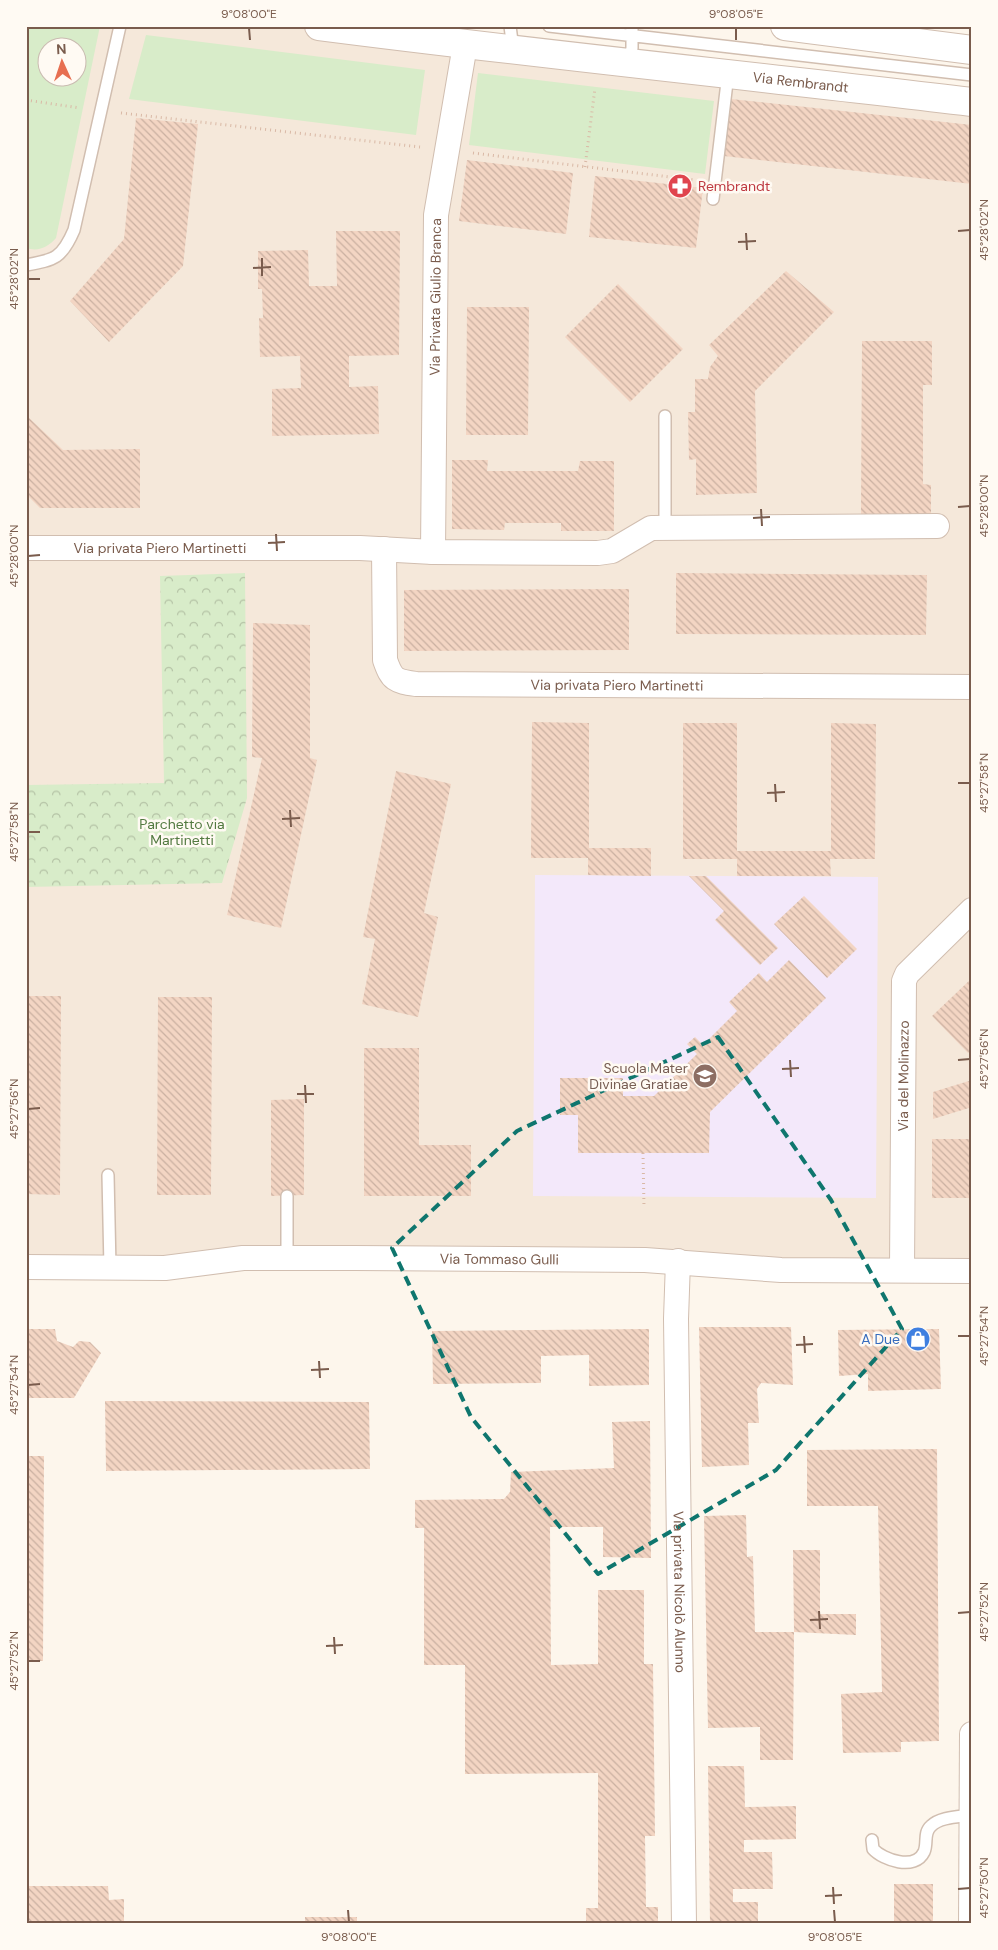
<svg xmlns="http://www.w3.org/2000/svg" width="998" height="1950" viewBox="0 0 998 1950" font-family="'DM Sans',sans-serif">
  <defs>
    <pattern id="park-crowns" width="20" height="18" patternUnits="userSpaceOnUse" patternTransform="scale(1.25)"><rect width="20" height="18" fill="#d8ecc9"/><path d="M2 6a3 3 0 1 1 6 0M12 15a3 3 0 1 1 6 0" fill="none" stroke="#b4c2a5"/></pattern>
    <pattern id="building-back-hatch" width="6" height="6" patternUnits="userSpaceOnUse" patternTransform="scale(1.25)"><rect width="6" height="6" fill="#f3d5c3"/><path d="M-1 5l2 2M0 0l6 6M5-1l2 2" fill="none" stroke="#cab0a1"/></pattern>
  </defs>
  <rect width="100%" height="100%" fill="#fdf6ec"/>
  <path fill="#f5e8da" fill-rule="evenodd" d="M26,26H304L972,106V1269L26,1263ZM48,48H78V78H48Z"/>
  <path fill="#f3e8fa" d="M535,875L878,877L876,1198L533,1196Z"/>
  <path fill="#d8ecc9" fill-rule="evenodd" d="M26,26H100L56,238C48,247 39,252 26,248ZM48,48H78V78H48Z
    M146,35L425,70L416,135L129,99Z
    M478,73L714,101L705,174L469,145Z"/>
  <path fill="url(#park-crowns)" d="M245,573L247,798L222,883L26,887V785L164,783L160,576Z"/>
  <path fill="url(#building-back-hatch)" d="M731,99L972,125V184L724,156Z
    M136,118L198,124L183,266L109,342L70,301L124,239Z
    M467,160L573,173L566,234L459,221Z
    M595,176L703,188L696,248L589,237Z
    M336,231H400L399,355L349,356V387L378,386L379,434L272,436V389L301,388L300,356L260,357L259,318H263L262,289H258V251L308,250L309,286H337Z
    M786,271L834,312L755,391L757,493L696,495V459L689,460L688,412H695V379H708L710,367L718,356L709,345Z
    M618,284L683,349L630,402L565,337Z
    M467,307H529L528,435H466Z
    M862,341H932V385H923V484L931,485V515L861,514Z
    M26,415L63,450L140,449V508H40L26,494Z
    M452,460H488L487,471H578L580,461H614V531H561V523H505L504,530L452,529Z
    M676,573L927,575L926,635L676,634Z
    M629,589V650L404,651V590Z
    M253,623L310,625V758L317,760L281,928L227,915L262,758L252,757Z
    M532,722L589,723V848H651V876L588,875V858H531Z
    M683,723H737V851H831V723L876,724L875,859H830L831,876H737V859H683Z
    M396,771L451,784L424,913L438,917L418,1017L362,1004L375,939L363,937Z
    M689,876H706L778,948L760,965L715,920L724,911Z
    M804,896L857,949L827,978L774,924Z
    M789,960L826,998L710,1112L709,1153H578V1115H560V1078H623V1096H654L697,1054L687,1044L695,1037L703,1045L737,1011L729,1002L759,973L767,982Z
    M972,978V1050L968,1053L932,1016Z
    M26,996H61L60,1195L26,1194Z
    M158,997H212L211,1195H157Z
    M364,1048H419V1145H471V1196H364Z
    M972,1080V1107L933,1119V1092Z
    M304,1099V1195L271,1196V1100Z
    M932,1139H972V1198H932Z
    M699,1327H791L793,1385L761,1383L757,1389L759,1423H748L749,1465L702,1467Z
    M26,1329H55L57,1341L73,1347L79,1341L90,1342L101,1353L74,1398H26Z
    M649,1329V1385L589,1386V1355L541,1356V1383L433,1384L432,1331Z
    M939,1329L941,1389L868,1391V1374L839,1376L838,1330Z
    M105,1401L369,1402L370,1469L106,1471Z
    M650,1421L651,1558L603,1557V1527H550L551,1665L598,1664V1590H644V1664H653L655,1836H645L646,1907H658V1924H586V1908H598V1773L465,1774V1665H424V1528H415V1500L504,1499L510,1492L511,1472L614,1468L612,1422Z
    M937,1449L939,1741L901,1742V1752L843,1753L841,1694L882,1692L878,1506H807V1450Z
    M26,1456H44L43,1661H26Z
    M746,1515L747,1557L753,1556L755,1632H794L793,1550H820V1614H856V1635L794,1632L793,1760H760V1727L708,1728L704,1516Z
    M708,1766H744L745,1807L796,1806V1839L744,1840V1852H772L773,1889H733V1902H758V1924H710Z
    M894,1884H933V1924H894Z
    M26,1886H108L109,1900L124,1899V1924H26Z
    M305,1917H357V1924H305Z"/>
  <g fill="none" stroke-linecap="round" stroke-linejoin="round">
    <defs>
      <path id="service" d="M510,26L513,49
        M549,26L972,75
        M629,62L632,48V26
        M713,199L728,74
        M26,265C55,260 62,258 74,230L120,26
        M665,528V416
        M108,1175L110,1268
        M287,1258V1196
        M872,1840L873,1849C883,1860 915,1871 924,1852C928,1843 923,1833 931,1826C940,1817 958,1817 971,1815"/>
      <g id="minor">
        <path id="s1" d="M26,548H360L433,552L598,553L612,551L651,528L937,526"/>
        <path id="s2" d="M384,549L385,660C392,680 395,681 416,684L972,687"/>
        <path id="s3" d="M433,552L436,215L465,45"/>
        <path id="s4" d="M678,1261L676,1319L684,1924"/>
        <path id="s5" d="M26,1267L165,1268L243,1258H355L645,1260L781,1270L972,1271"/>
        <path id="s6" d="M902,1270L904,981L907,974L972,910"/>
        <path d="M971,1924L972,1734"/>
      </g>
      <g id="tertiary">
        <path id="s7" d="M319,26C536,54 754,76 972,102"/>
        <path d="M785,26L972,50"/>
      </g>
    </defs>
    <use href="#service" stroke="#d1beb0" stroke-width="14"/>
    <use href="#minor" stroke="#d1beb0" stroke-width="26"/>
    <use href="#tertiary" stroke="#d1beb0" stroke-width="30"/>
    <path stroke="#d9b8a5" stroke-width="3" stroke-dasharray="1 4" stroke-linecap="butt" d="M26,100L80,108
      M121,113L420,147
      M473,153L695,180
      M585,167L595,88
      M643,1153L644,1208"/>
    <use href="#service" stroke="#fff" stroke-width="11"/>
    <use href="#minor" stroke="#fff" stroke-width="24"/>
    <use href="#tertiary" stroke="#fff" stroke-width="28"/>
  </g>
  <path fill="none" stroke="#0f766e" stroke-width="4" stroke-dasharray="10 6" stroke-linejoin="round" d="M718,1037L831,1200L902,1329L776,1470L598,1574L471,1417L392,1248L517,1131Z"/>
  <path fill="none" stroke="#7a5c4d" stroke-width="2" d="M249,28L250,40M736,28V40M958,231L970,230M746,233L747,250M738,242L756,241M262,258V276M253,268L271,267M28,279H40M958,507L970,506M761,509L762,526M753,518L770,517M276,534L277,551M268,543L285,542M28,556L40,555M958,783H970M775,784L776,802M767,793L785,792M290,810L291,827M282,819L300,818M28,832H40M790,1060L791,1077M958,1060L970,1059M782,1069L799,1068M305,1085L306,1103M297,1094H314M28,1109L40,1108M804,1336L805,1353M958,1336H970M796,1345L813,1344M319,1361L320,1378M311,1370L329,1369M28,1385L40,1384M819,1611L820,1629M958,1613L970,1612M810,1620L828,1619M334,1637L335,1654M326,1646L343,1645M28,1661H40M833,1887L834,1904M958,1889L970,1888M825,1896L842,1895M348,1910L349,1922M834,1910L835,1922"/>
  <defs>
    <symbol id="pharmacy-disc" viewBox="-11 -11 22 22"><circle r="9.5" fill="#e0444e" stroke="#fffaf3"/><path d="M-2-6h4v4h4v4h-4v4h-4v-4h-4v-4h4Z" fill="#fff"/></symbol>
    <symbol id="school-disc" viewBox="-11 -11 22 22"><circle r="9.5" fill="#8d6e63" stroke="#fffaf3"/><path d="M0-5L7-2L0 1L-7-2ZM-4 1L0 2.5L4 1V4Q0 6-4 4Z" fill="#fff"/></symbol>
    <symbol id="shop-disc" viewBox="-11 -11 22 22"><circle r="9.5" fill="#3f7fe0" stroke="#fffaf3"/><path d="M-5-2.5h2.3a2.7 3.5 0 0 1 5.4 0H5L5.5 6h-11ZM-1.5-2.5h3a1.5 2.3 0 0 0-3 0Z" fill="#fff"/></symbol>
  </defs>
  <g fill-rule="evenodd">
    <use href="#pharmacy-disc" x="666" y="172" width="28" height="28"/>
    <use href="#school-disc" x="691" y="1062" width="28" height="28"/>
    <use href="#shop-disc" x="904" y="1325" width="28" height="28"/>
  </g>
  <g text-anchor="middle" stroke-width="5" stroke-linejoin="round" paint-order="stroke">
    <g font-size="14" fill="#7a5c4d" stroke="#fffaf3">
      <text dy="5" stroke="none"><textPath href="#s7" startOffset="485">Via Rembrandt</textPath></text>
      <text dy="5" stroke="none"><textPath href="#s3" startOffset="255">Via Privata Giulio Branca</textPath></text>
      <text dy="5" stroke="none"><textPath href="#s1" startOffset="134">Via privata Piero Martinetti</textPath></text>
      <text dy="5" stroke="none"><textPath href="#s2" startOffset="355">Via privata Piero Martinetti</textPath></text>
      <text dy="5" stroke="none"><textPath href="#s6" startOffset="194">Via del Molinazzo</textPath></text>
      <text dy="5" stroke="none"><textPath href="#s5" startOffset="474">Via Tommaso Gulli</textPath></text>
      <text dy="5" stroke="none"><textPath href="#s4" startOffset="331">Via privata Nicolò Alunno</textPath></text>
    </g>
    <g font-size="14" fill="#be3a42" stroke="#fffaf3" text-anchor="start">
      <text x="698" y="191">Rembrandt</text>
    </g>
    <g font-size="14" fill="#537a41" stroke="#fffaf3">
      <text x="182" y="829">Parchetto via<tspan x="182" dy="16">Martinetti</tspan></text>
    </g>
    <g font-size="14" fill="#785e54" stroke="#fffaf3" text-anchor="end">
      <text x="688" y="1073">Scuola Mater<tspan x="688" dy="16">Divinae Gratiae</tspan></text>
    </g>
    <g font-size="14" fill="#366cbe" stroke="#fffaf3" text-anchor="end">
      <text x="900" y="1344">A Due</text>
    </g>
  </g>
  <rect width="998" height="1950" fill="none" stroke="#fffaf3" stroke-width="55"/>
  <g transform="translate(62 62) rotate(357)"><circle r="24" fill="#fffaf3" stroke="#cabbb1"/>
  <path d="M0-4L9 19L0 12L-9 19Z" fill="#e76f51"/>
  <text y="-8" font-size="14" font-weight="bold" text-anchor="middle" fill="#7a5c4d">N</text>
  </g>
  <rect x="28" y="28" width="942" height="1894" fill="none" stroke="#7a5c4d" stroke-width="2"/>
  <g font-size="12" text-anchor="middle" fill="#7a5c4d">
    <text x="249" y="18">9°08'00"E</text>
    <text x="736" y="18">9°08'05"E</text>
    <text transform="translate(984 230) rotate(-90)" y="4">45°28'02"N</text>
    <text transform="translate(14 279) rotate(-90)" y="4">45°28'02"N</text>
    <text transform="translate(984 506) rotate(-90)" y="4">45°28'00"N</text>
    <text transform="translate(14 556) rotate(-90)" y="4">45°28'00"N</text>
    <text transform="translate(984 783) rotate(-90)" y="4">45°27'58"N</text>
    <text transform="translate(14 832) rotate(-90)" y="4">45°27'58"N</text>
    <text transform="translate(984 1059) rotate(-90)" y="4">45°27'56"N</text>
    <text transform="translate(14 1109) rotate(-90)" y="4">45°27'56"N</text>
    <text transform="translate(984 1336) rotate(-90)" y="4">45°27'54"N</text>
    <text transform="translate(14 1385) rotate(-90)" y="4">45°27'54"N</text>
    <text transform="translate(984 1612) rotate(-90)" y="4">45°27'52"N</text>
    <text transform="translate(14 1661) rotate(-90)" y="4">45°27'52"N</text>
    <text transform="translate(984 1888) rotate(-90)" y="4">45°27'50"N</text>
    <text x="349" y="1941">9°08'00"E</text>
    <text x="835" y="1941">9°08'05"E</text>
  </g>
</svg>
